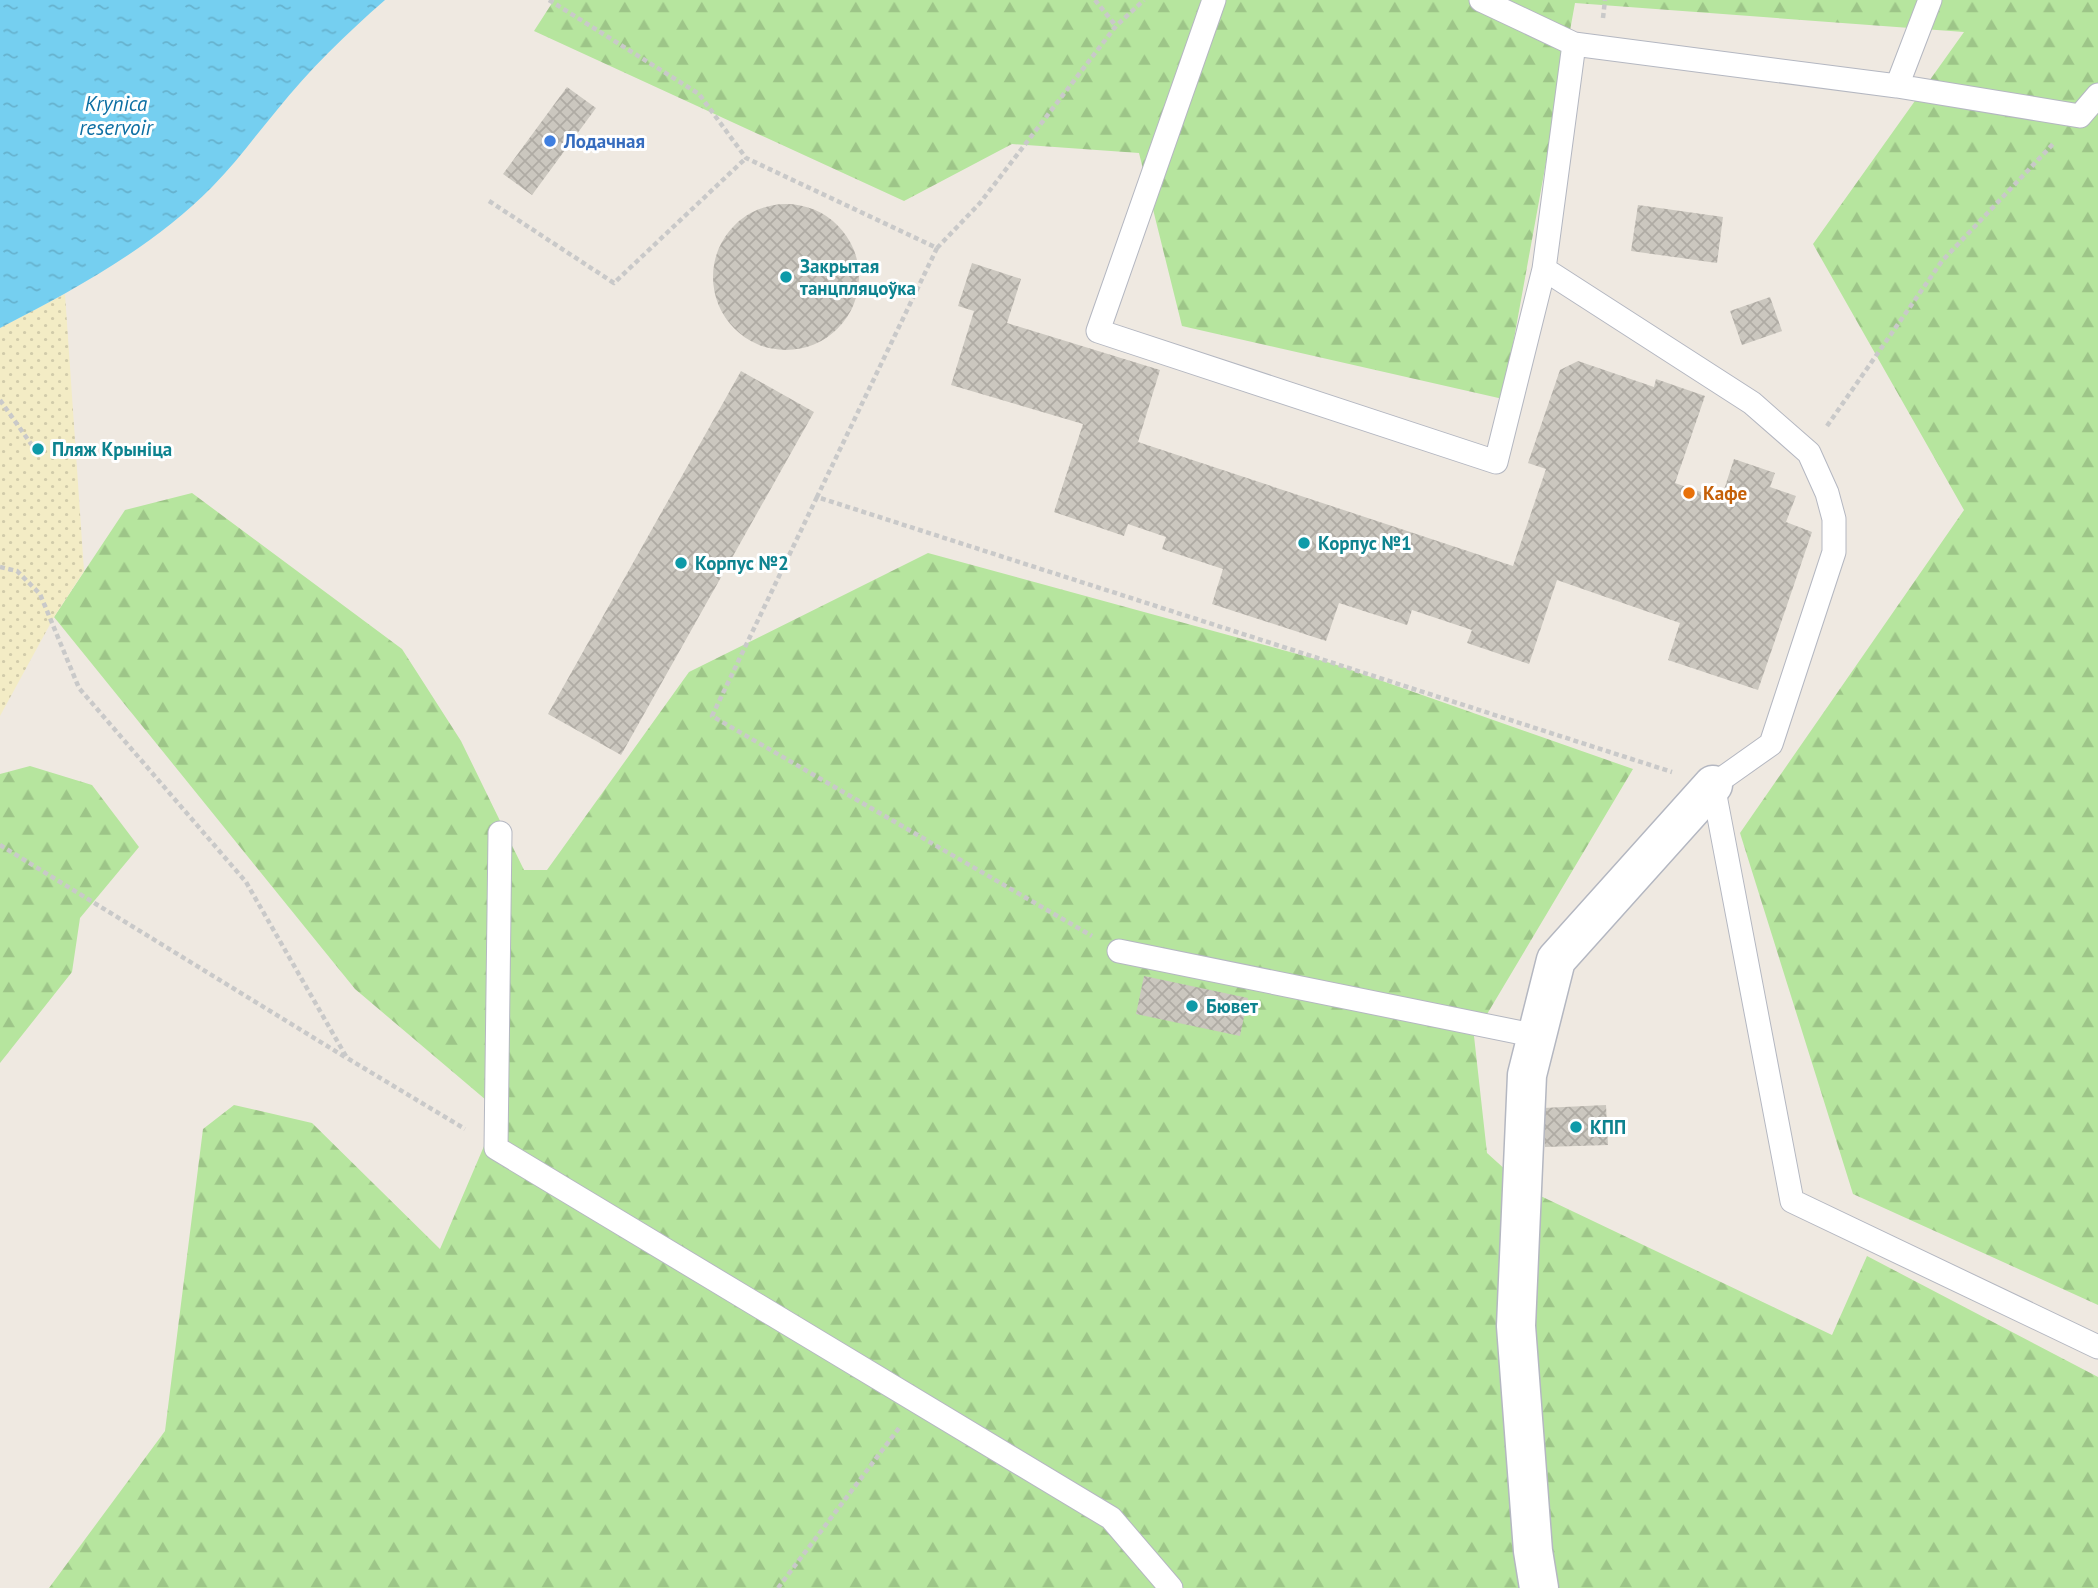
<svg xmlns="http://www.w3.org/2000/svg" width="2098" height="1588" viewBox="0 0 2098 1588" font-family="'PT Sans',sans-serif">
  <defs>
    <pattern id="forest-firs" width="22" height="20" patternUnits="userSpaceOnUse" patternTransform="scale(1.75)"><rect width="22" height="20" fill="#b6e59e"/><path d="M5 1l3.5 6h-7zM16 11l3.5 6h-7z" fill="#9dc588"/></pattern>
    <pattern id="sand-dots" width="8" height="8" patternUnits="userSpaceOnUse" patternTransform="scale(1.75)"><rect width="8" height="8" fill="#f3ecc5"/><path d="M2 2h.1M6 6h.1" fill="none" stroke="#d1cbaa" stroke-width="1.8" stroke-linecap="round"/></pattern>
    <pattern id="water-ripples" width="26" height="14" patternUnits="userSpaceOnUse" patternTransform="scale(1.75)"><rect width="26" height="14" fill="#75cff0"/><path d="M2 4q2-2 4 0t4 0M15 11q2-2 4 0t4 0" fill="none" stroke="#66b2ce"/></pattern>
    <pattern id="building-cross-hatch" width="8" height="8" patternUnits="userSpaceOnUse" patternTransform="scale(1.75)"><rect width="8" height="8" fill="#cbc7bf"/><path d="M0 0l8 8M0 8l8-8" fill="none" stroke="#afaba4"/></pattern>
  </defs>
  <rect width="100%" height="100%" fill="#efe9e1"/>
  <path fill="url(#forest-firs)" d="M554,0H2098V1305L1853,1194L1740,833L1964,510L1813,244L1964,32L1575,3L1503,399L1182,326L1139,153L1012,144L904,201L534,31Z
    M192,493L402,649L461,741L524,870H547L689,672L928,553L1334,664L1633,769L1474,1036L1487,1153L1528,1190L1832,1335L1867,1256L2098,1377V1588H49L165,1431L203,1129L234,1105L312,1123L440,1249L499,1111L355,989L54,617L125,510Z
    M30,766L92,785L139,847L80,918L72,972L0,1063V774Z"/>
  <path fill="url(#sand-dots)" d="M65,294L84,571L54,617L0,716V328Z"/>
  <path fill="url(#water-ripples)" d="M0,0H385C346,34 309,70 277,110C255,136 236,163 212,187C153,247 74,290 0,328Z"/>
  <path fill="url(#building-cross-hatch)" d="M567,87L596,108L532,195L503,174Z
    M713 277a73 73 0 1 1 146 0a73 73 0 1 1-146 0Z
    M1638,205L1723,217L1717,263L1631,251Z
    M972,263L1021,279L1007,323L1160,370L1138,442L1513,566L1546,469L1528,463L1560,370L1578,361L1654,387L1656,379L1705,396L1675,483L1721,499L1734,459L1775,473L1770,487L1796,496L1786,522L1812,532L1758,690L1668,660L1680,623L1557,580L1529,664L1467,643L1472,630L1412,610L1407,625L1339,603L1326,641L1212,604L1223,569L1162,549L1166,537L1128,524L1124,536L1054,512L1083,424L951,385L974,311L958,306Z
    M1770,297L1782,331L1742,345L1730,311Z
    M741,371L814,412L621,755L548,714Z
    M1144,976L1248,998L1240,1036L1136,1014Z
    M1606,1105L1608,1145L1545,1147L1543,1108Z"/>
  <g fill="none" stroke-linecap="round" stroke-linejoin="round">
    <defs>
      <path id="service" d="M1214,0L1098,331L1496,462L1544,269
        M1481,0L1574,44L1897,86L2080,116L2098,95
        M1574,44L1544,269L1752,403L1809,453L1827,493L1834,519V552L1771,744L1713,785L1792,1201L2098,1347
        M1897,86L1930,0
        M500,833L496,1148L1111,1518L1171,1588
        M1119,951L1537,1036"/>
      <path id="minor" d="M1539,1588L1533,1551L1516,1326L1527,1075L1556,960L1713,785"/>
    </defs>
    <use href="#service" stroke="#b4b7c1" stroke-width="25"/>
    <use href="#minor" stroke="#b4b7c1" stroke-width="41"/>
    <path stroke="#c9c9c9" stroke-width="4.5" stroke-dasharray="5 3.5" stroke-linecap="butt" d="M549,0L699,94L746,158L937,248L980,203L1116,26L1144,0
      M1095,0L1116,26
      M1603,18L1605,0
      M489,201L614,283L746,158
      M937,248L817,497L1672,772
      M0,400L36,451
      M1827,426L1942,261L2053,144
      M817,497L712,716L1092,936
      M0,567L17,571L40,594L79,688L246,882L347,1058L465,1129
      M0,845L345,1057
      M778,1588L899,1428"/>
    <use href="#service" stroke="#fff" stroke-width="23"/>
    <use href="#minor" stroke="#fff" stroke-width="38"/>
  </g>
  <circle fill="#3f7fe0" stroke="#fff" stroke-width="2.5" cx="550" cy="141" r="7"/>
  <g fill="#0f9aa8" stroke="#fff" stroke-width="2.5">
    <circle cx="786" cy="277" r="7"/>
    <circle cx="38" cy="449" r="7"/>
    <circle cx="1304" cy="543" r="7"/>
    <circle cx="681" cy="563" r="7"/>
    <circle cx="1192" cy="1006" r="7"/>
    <circle cx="1576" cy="1127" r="7"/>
  </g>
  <circle fill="#e8710a" stroke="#fff" stroke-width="2.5" cx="1689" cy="493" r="7"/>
  <g text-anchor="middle" stroke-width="6" stroke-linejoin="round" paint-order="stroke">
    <g font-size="19" font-weight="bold" fill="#366cbe" stroke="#fff" text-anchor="start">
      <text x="564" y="148">Лодачная</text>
    </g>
    <g font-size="19" font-weight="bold" fill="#0d838f" stroke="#fff" text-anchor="start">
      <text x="800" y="273">Закрытая<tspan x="800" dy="22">танцпляцоўка</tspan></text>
      <text x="52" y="456">Пляж Крыніца</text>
      <text x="1318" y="550">Корпус №1</text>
      <text x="695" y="570">Корпус №2</text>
      <text x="1206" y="1013">Бювет</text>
      <text x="1590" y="1134">КПП</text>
    </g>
    <g font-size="19" font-weight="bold" fill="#c56008" stroke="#fff" text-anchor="start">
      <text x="1703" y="500">Кафе</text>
    </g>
    <g font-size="21" font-style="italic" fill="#0d6fa3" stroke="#fff">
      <text x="116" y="111">Krynica<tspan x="116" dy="24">reservoir</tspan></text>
    </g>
  </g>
</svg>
